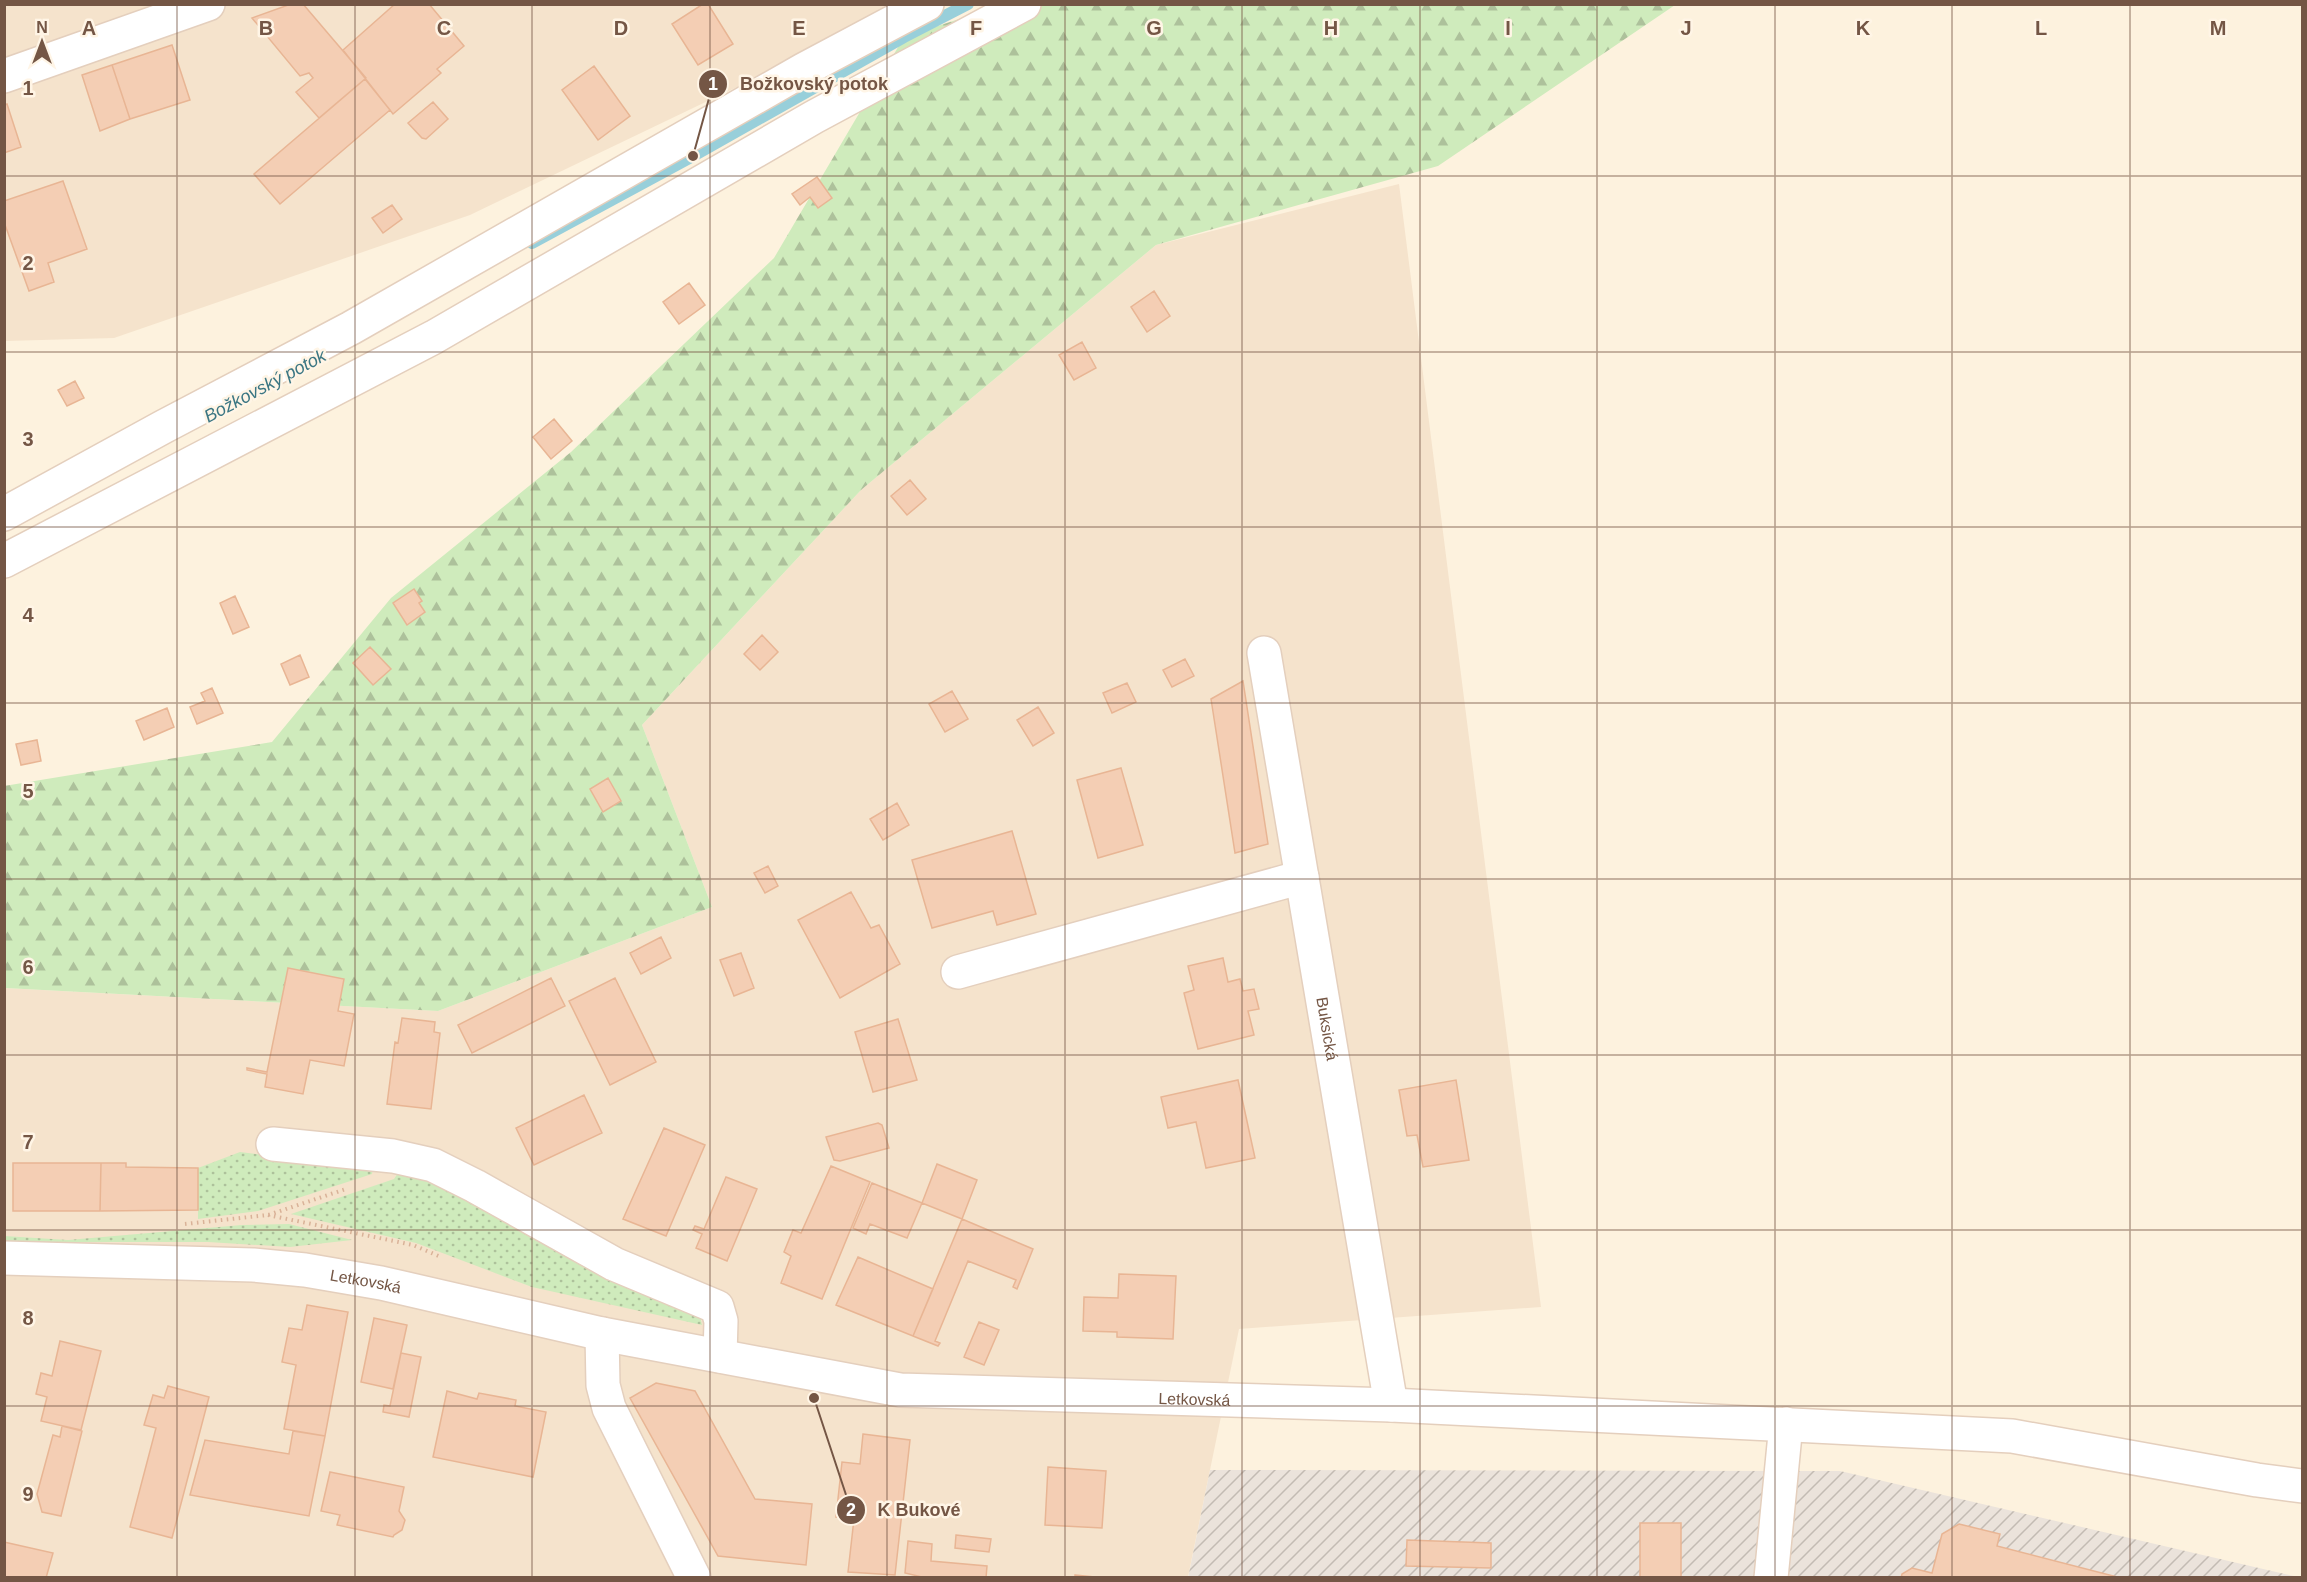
<svg xmlns="http://www.w3.org/2000/svg" width="2307" height="1582" viewBox="0 0 2307 1582" font-family="Helvetica,sans-serif">
  <defs>
    <pattern id="industrial-furrows" width="10" height="10" patternUnits="userSpaceOnUse" patternTransform="scale(1.5)"><rect width="10" height="10" fill="#ebe3db"/><path d="M-1 1l2-2M0 10L10 0M9 11l2-2" fill="none" stroke="#c3bbb3"/></pattern>
    <pattern id="grass-dots" width="8" height="8" patternUnits="userSpaceOnUse" patternTransform="scale(1.5)"><rect width="8" height="8" fill="#cfebbc"/><path d="M2 2h.1M6 6h.1" fill="none" stroke="#adc19b" stroke-width="1.8" stroke-linecap="round"/></pattern>
    <pattern id="forest-firs" width="22" height="20" patternUnits="userSpaceOnUse" patternTransform="scale(1.5)"><rect width="22" height="20" fill="#cfebbc"/><path d="M5 1l3.5 6h-7zM16 11l3.5 6h-7z" fill="#adc19b"/></pattern>
  </defs>
  <rect width="100%" height="100%" fill="#fdf2de"/>
  <path fill="#f5e3cc" d="M4,5H908L470,215L114,338L5,341Z
    M1399,184L1541,1307L1239,1329L1188,1577H5L4,988L438,1011L712,907L642,725L861,490L1156,245Z"/>
  <path fill="url(#industrial-furrows)" d="M1210,1470L1840,1471L2302,1578H1188Z"/>
  <path fill="url(#grass-dots)" d="M240,1152L373,1169L372,1174L258,1211L198,1219V1168Z
    M398,1173L425,1177L700,1316L702,1325L532,1287L416,1243L291,1214L394,1179Z
    M289,1224L352,1240L290,1247L208,1242H5L4,1236L68,1240L242,1225Z"/>
  <path fill="url(#forest-firs)" d="M1005,4L1675,5L1438,166L1156,245L861,490L642,725L712,907L438,1011L5,988L4,786L272,742L391,598L571,452L774,258L904,37Z"/>
  <g fill="none" stroke-linecap="round" stroke-linejoin="round">
    <path stroke="#98cfda" stroke-width="12" d="M532,243L693,156L904,37L968,4"/>
  </g>
  <path fill="#f4ceb4" stroke="#e8b594" stroke-width="1.5" d="M291,4H303L366,78L319,118L296,92L313,78L309,73L300,76L252,18Z
    M395,4H429L464,46L437,69L441,73L393,114L343,50Z
    M703,4H708L733,44L698,65L672,24Z
    M172,45L190,100L130,119L112,65Z
    M112,65L130,119L100,131L82,75Z
    M594,66L630,116L598,140L562,90Z
    M365,79L390,110L280,204L254,174Z
    M433,102L448,119L426,139L422,138L408,123Z
    M7,104L21,147L4,153V105Z
    M817,177L832,198L818,208L810,197L800,205L792,194Z
    M63,181L87,249L48,263L54,282L29,291L4,222V201Z
    M392,205L402,219L383,233L372,218Z
    M689,283L705,305L679,324L663,302Z
    M1154,291L1170,316L1147,332L1131,307Z
    M1082,342L1096,368L1074,380L1059,355Z
    M75,381L84,398L67,406L58,390Z
    M554,419L572,441L551,459L533,437Z
    M910,480L926,499L907,515L891,496Z
    M414,589L422,601L419,603L425,612L407,625L393,603Z
    M235,596L249,627L233,634L220,603Z
    M762,635L778,652L760,670L744,654Z
    M370,647L391,669L373,685L353,663Z
    M300,655L309,677L290,685L281,664Z
    M1185,659L1194,676L1172,687L1163,670Z
    M1243,681L1268,844L1235,853L1211,699Z
    M1127,683L1136,702L1112,713L1103,693Z
    M212,688L223,713L197,724L190,707L205,701L201,693Z
    M952,691L968,719L945,732L929,704Z
    M1038,707L1054,733L1033,746L1017,720Z
    M167,708L174,727L144,740L136,721Z
    M37,740L41,761L21,765L16,744Z
    M1121,768L1143,845L1098,858L1077,780Z
    M608,778L621,801L603,812L590,789Z
    M897,803L909,825L883,840L870,819Z
    M1012,831L1036,914L997,925L993,911L932,928L912,860Z
    M768,866L778,886L765,893L754,873Z
    M851,892L871,928L879,925L900,964L840,998L798,920Z
    M661,937L671,958L641,974L630,953Z
    M741,953L754,988L734,996L720,960Z
    M1223,958L1228,982L1240,979L1243,991L1254,989L1259,1009L1248,1011L1254,1035L1198,1049L1184,993L1194,990L1188,966Z
    M288,968L344,979L338,1011L354,1014L344,1066L310,1060L303,1094L265,1087L267,1074L247,1070V1068L267,1072Z
    M551,978L565,1006L472,1053L458,1025Z
    M615,978L656,1062L610,1085L569,1001Z
    M402,1018L435,1022L434,1032L440,1033L431,1109L387,1104L395,1042L398,1043Z
    M898,1019L917,1080L873,1092L855,1032Z
    M1238,1080L1255,1158L1206,1168L1196,1122L1168,1128L1161,1097Z
    M1456,1080L1469,1160L1423,1167L1417,1135L1407,1136L1399,1090Z
    M584,1095L602,1133L534,1165L516,1128Z
    M878,1123L882,1125L889,1148L840,1161L834,1160L826,1137Z
    M664,1128L705,1145L666,1236L623,1219Z
    M13,1163H101L100,1211H13Z
    M101,1163H126V1167L198,1168V1210L100,1211Z
    M937,1164L977,1180L962,1219L922,1203Z
    M831,1166L870,1182L822,1299L781,1283L791,1256L784,1252L793,1230L801,1233Z
    M726,1177L757,1189L727,1261L696,1248L702,1234L693,1230L695,1226L704,1229Z
    M872,1183L922,1203L907,1238L870,1224L866,1234L853,1228Z
    M962,1219L1033,1249L1017,1289L1013,1287L1016,1280L968,1261L935,1341L940,1343L938,1346L913,1336Z
    M858,1257L933,1289L913,1336L836,1305Z
    M1119,1274L1176,1276L1173,1339L1117,1337V1332L1083,1331L1084,1297L1118,1298Z
    M307,1305L348,1312L325,1436L284,1429L296,1365L282,1362L289,1328L302,1330Z
    M374,1318L407,1325L393,1389L361,1382Z
    M979,1322L999,1330L984,1365L964,1357Z
    M60,1341L101,1351L81,1430L41,1421L47,1397L36,1394L41,1373L52,1376Z
    M401,1353L421,1357L409,1417L383,1412L384,1405L390,1406Z
    M656,1383L695,1391L755,1499L812,1504L806,1565L718,1556L630,1398Z
    M168,1386L209,1397L172,1538L130,1527L156,1428L144,1425L153,1395L164,1398Z
    M447,1391L477,1399L479,1393L516,1400L515,1406L546,1412L533,1477L433,1457Z
    M62,1426L82,1431L61,1516L42,1512L37,1494L53,1435L60,1437Z
    M293,1431L325,1436L309,1516L190,1495L205,1440L289,1454Z
    M863,1434L910,1440L895,1575L848,1572L854,1519L836,1517L842,1462L860,1464Z
    M1048,1467L1106,1471L1102,1528L1045,1525Z
    M330,1472L404,1487L399,1511L405,1520L402,1530L394,1535L393,1537L337,1525L340,1515L321,1511Z
    M1640,1523H1681V1578H1640Z
    M1959,1524L2000,1534L1997,1546L2121,1578H1901L1902,1574L1912,1568L1932,1573L1942,1534Z
    M956,1535L991,1539L989,1552L955,1548Z
    M1407,1540L1491,1543V1568L1406,1566Z
    M908,1541L932,1544L931,1561L987,1566L986,1578H926L905,1573Z
    M4,1542L53,1553L46,1578H4Z
    M1075,1575L1105,1578H1075Z"/>
  <g fill="none" stroke-linecap="round" stroke-linejoin="round">
    <defs>
      <g id="minor">
        <path d="M4,76L208,4"/>
        <path d="M4,514L163,427L351,328L803,70L927,4"/>
        <path d="M4,561L434,337L814,117L1024,4"/>
        <path id="s1" d="M1264,653L1391,1405"/>
        <path d="M958,972L1302,877"/>
        <path d="M273,1144L393,1156L433,1165L475,1186L614,1264L717,1307L721,1321L720,1356"/>
        <path id="s2" d="M4,1258L253,1265L305,1270L381,1283L602,1334L900,1390L1391,1405L2012,1436L2257,1480L2302,1486"/>
        <path d="M602,1334L603,1385L609,1408L694,1578"/>
        <path d="M1771,1578L1786,1424"/>
      </g>
    </defs>
    <use href="#minor" stroke="#e4cfbd" stroke-width="36"/>
    <path stroke="#d9b298" stroke-width="4" stroke-dasharray="1.5 4.5" stroke-linecap="butt" d="M268,1215L413,1245L441,1257
      M185,1224L268,1215L346,1189"/>
    <use href="#minor" stroke="#fff" stroke-width="33"/>
  </g>
  <path fill="none" stroke="#745645" stroke-width="1.5" stroke-opacity="0.55" d="M177,4V1578M355,4V1578M532,4V1578M710,4V1578M887,4V1578M1065,4V1578M1242,4V1578M1420,4V1578M1597,4V1578M1775,4V1578M1952,4V1578M2130,4V1578M4,176H2302M4,352H2302M4,527H2302M4,703H2302M4,879H2302M4,1055H2302M4,1230H2302M4,1406H2302"/>
  <g text-anchor="middle" stroke-width="5" stroke-linejoin="round" paint-order="stroke">
    <g font-size="16" fill="#745645" stroke="#fff5e6">
      <text dy="6" stroke="none"><textPath href="#s1" startOffset="381">Buksická</textPath></text>
      <text dy="6" stroke="none"><textPath href="#s2" startOffset="363">Letkovská</textPath></text>
      <text dy="6" stroke="none"><textPath href="#s2" startOffset="1203">Letkovská</textPath></text>
    </g>
    <g font-size="18" font-style="italic" fill="#3b7683" stroke="#fff5e6">
      <text transform="translate(265 386) rotate(-28)" y="6">Božkovský potok</text>
    </g>
  </g>
  <g font-size="20" text-anchor="middle" font-weight="bold" fill="#745645" stroke="#fff5e6" stroke-width="5" stroke-linejoin="round" paint-order="stroke">
    <text x="89" y="35">A</text>
    <text x="266" y="35">B</text>
    <text x="444" y="35">C</text>
    <text x="621" y="35">D</text>
    <text x="799" y="35">E</text>
    <text x="976" y="35">F</text>
    <text x="1154" y="35">G</text>
    <text x="1331" y="35">H</text>
    <text x="1508" y="35">I</text>
    <text x="1686" y="35">J</text>
    <text x="1863" y="35">K</text>
    <text x="2041" y="35">L</text>
    <text x="2218" y="35">M</text>
    <text x="28" y="95">1</text>
    <text x="28" y="270">2</text>
    <text x="28" y="446">3</text>
    <text x="28" y="622">4</text>
    <text x="28" y="798">5</text>
    <text x="28" y="974">6</text>
    <text x="28" y="1149">7</text>
    <text x="28" y="1325">8</text>
    <text x="28" y="1501">9</text>
  </g>
  <path fill="none" stroke="#745645" stroke-width="2" d="M693 156L713 84M814 1398L851 1510"/>
  <g fill="#745645" stroke="#fff5e6" stroke-width="2">
    <circle cx="693" cy="156" r="6"/>
    <circle cx="814" cy="1398" r="6"/>
    <circle cx="713" cy="84" r="15"/>
    <circle cx="851" cy="1510" r="15"/>
  </g>
  <g font-size="18" text-anchor="middle" font-weight="bold" fill="#fff">
    <text x="713" y="90">1</text>
    <text x="851" y="1516">2</text>
  </g>
  <g font-size="18" text-anchor="middle" font-weight="bold" fill="#745645" stroke="#fff5e6" stroke-width="5" stroke-linejoin="round" paint-order="stroke">
    <text x="814" y="90">Božkovský potok</text>
    <text x="919" y="1516">K Bukové</text>
  </g>
  <rect width="2307" height="1582" fill="none" stroke="#745645" stroke-width="12"/>
  <g transform="translate(42 42)" stroke="#fff5e6" stroke-width="4.5" paint-order="stroke">
  <path d="M0-4.5L10 22L0 15L-10 22Z" fill="#745645"/>
  <text y="-9" font-size="16" font-weight="bold" text-anchor="middle" fill="#745645">N</text>
  </g>
</svg>
